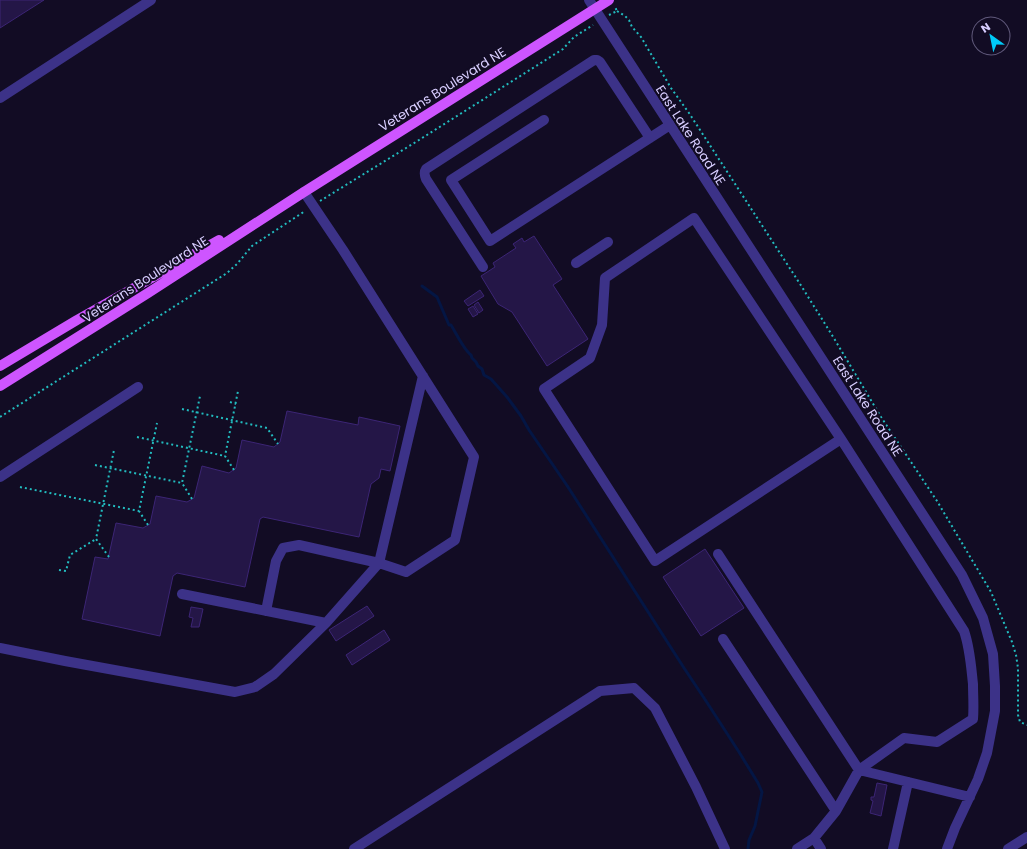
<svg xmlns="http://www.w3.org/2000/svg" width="1027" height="849" viewBox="0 0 1027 849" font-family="Poppins,sans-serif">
  <rect width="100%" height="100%" fill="#120c24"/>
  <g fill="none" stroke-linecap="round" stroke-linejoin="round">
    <path stroke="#041644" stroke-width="3" d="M422,286L437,297L449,325H451C456,333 464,350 471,355L472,358L476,362L478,366L482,369L484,375L491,379L507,397L521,416L529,430L568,487L684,668L706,701L739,752L758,783L762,792L755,826L749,840L748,849"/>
  </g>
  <path fill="#241647" stroke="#3c2575" d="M0,0H44L0,28Z
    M534,236L562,279L553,285L588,339L547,366L512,312L498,304L481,276L495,267L493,263L516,248L513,244L522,238L524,242Z
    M480,290L484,296L468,306L464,301Z
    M478,302L483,310L479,313L474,305Z
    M473,306L478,314L473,317L468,309Z
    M287,411L358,425L359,417L400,426L390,471L381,469L379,478L371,484L359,537L263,517L260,519L245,587L177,573L173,576L160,636L82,619L95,557L108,559L116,523L143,528L150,524L156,496L187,502L194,498L202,466L229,473L236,468L242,440L274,447L280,442Z
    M705,549L744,608L701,636L663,577Z
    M367,606L374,616L336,641L329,630Z
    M191,607L203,609L199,627H191L193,618L189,617Z
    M384,630L390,640L352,665L346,655Z
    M877,783L887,785L881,816L870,813L873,801L871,800V797H874Z"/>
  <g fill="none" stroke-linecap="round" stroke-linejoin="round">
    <path stroke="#22bcbf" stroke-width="2" stroke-dasharray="2 3" stroke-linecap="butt" d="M617,11L625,16L629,20L632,27L641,37L671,88L689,113L802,287L835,340L881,417L937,501L991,592L1012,642L1016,655L1018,668V715L1020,722L1027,725
      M609,15L617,11L615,7
      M320,201L419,140L563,49L574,37L593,25
      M230,402L236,404
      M182,409L267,428L278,444
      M0,417L227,273L237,264L252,246L305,211
      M137,437L225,456
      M95,465L182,483
      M234,470L225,456L238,391
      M20,487L139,511
      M192,499L182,483L200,396
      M148,525L139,511L157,423
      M109,557L96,539L114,450
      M59,570L66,571L70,555L96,539"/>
    <path stroke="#3c3288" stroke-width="10" d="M589,0L962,575L983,618L993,654L995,686V711L987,753L978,779L955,828L947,849
      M0,98L151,0
      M544,120L451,180L490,241L670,125
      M576,263L608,242
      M483,267L426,179C424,174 424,172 426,169L594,60H597L600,62L650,138
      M841,439L655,561L544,389L590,358L602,325L605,278L694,218L841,439L964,631C970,648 971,666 973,684C973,696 974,707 973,719L937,742L904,738L859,770L970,797
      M0,477L138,387
      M718,554L859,770L836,811L814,838L797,849
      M182,594L326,623L379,563L406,572L455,540L474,457L343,250L304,192
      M266,611L276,561L283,548L299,545L379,563L423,376
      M723,639L836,811
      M0,648L65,661L235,692L255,687L274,674L326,623
      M814,838L821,849
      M354,849L600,691L634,688L655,708L696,787L725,849
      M893,849L908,782
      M1008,849L1027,837"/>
    <path stroke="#ce55ff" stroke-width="10" d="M0,366L77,320L219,240
      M0,386L148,293L304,192L609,0"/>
  </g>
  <g text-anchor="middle" stroke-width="4" stroke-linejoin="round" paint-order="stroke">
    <g font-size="13" fill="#d8ceff" stroke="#120c24">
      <text transform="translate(442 89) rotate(-32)" y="5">Veterans Boulevard NE</text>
      <text transform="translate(691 135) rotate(57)" y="5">East Lake Road NE</text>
      <text transform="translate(145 279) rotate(-33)" y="5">Veterans Boulevard NE</text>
      <text transform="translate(868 406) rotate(57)" y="5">East Lake Road NE</text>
    </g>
  </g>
  <g transform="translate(991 36) rotate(327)"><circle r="19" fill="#120c24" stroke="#615a7c"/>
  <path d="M0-3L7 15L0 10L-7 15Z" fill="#00cbf9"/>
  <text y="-6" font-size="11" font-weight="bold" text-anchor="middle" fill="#d8ceff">N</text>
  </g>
</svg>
